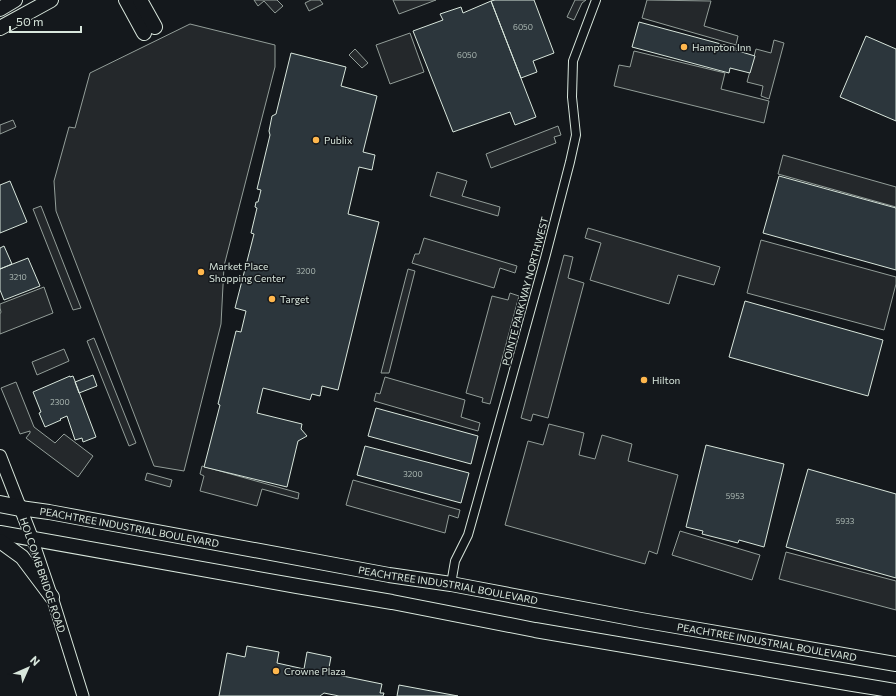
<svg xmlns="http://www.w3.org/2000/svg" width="896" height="696" viewBox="0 0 896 696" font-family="Commissioner,sans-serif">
  <rect width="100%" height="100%" fill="#14181c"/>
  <path fill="#24282b" stroke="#939e99" d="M254,0H277L283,6L275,13L264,1L258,6Z
    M311,0H320L323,4L309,11L305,3Z
    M393,0H436L399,14Z
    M575,0H586L582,3L574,20L567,17Z
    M647,0L711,1L704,26L738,36L736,45L642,18Z
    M190,24L275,45V67L224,266L221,324L184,471L154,466L56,211L54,181L69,127L75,128L90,73Z
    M410,33L424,72L390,84L376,45Z
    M774,40L784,43L769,99L761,96L763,86L747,82L756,49L771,53Z
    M355,49L368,63L362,68L349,55Z
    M634,51L725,73L721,89L769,101L764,123L614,86L619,65L630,67Z
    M13,120L16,127L0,134V125Z
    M558,126L561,135L554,137L556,143L491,168L486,154Z
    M783,155L896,187V207L778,174Z
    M437,172L467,181L462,196L500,207L498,216L430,196Z
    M41,206L81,308L73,310L33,209Z
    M588,228L720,267L714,285L678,275L669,304L590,280L601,243L585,238Z
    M424,238L517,266L515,273L500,268L494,288L412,263L415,254H419Z
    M761,240L896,277V284L884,330L747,293Z
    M564,255L573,257L568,278L584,283L548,418L533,414L531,421L521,418Z
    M408,269L415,271L389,373H381Z
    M44,287L53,313L0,334V314L1,312L0,308V304Z
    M510,293L519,296L490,404L482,402L483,398L466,393L492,296L508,300Z
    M94,338L136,443L129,446L87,341Z
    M64,349L69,361L37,375L32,362Z
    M385,377L465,400L461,417L480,423L478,431L374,401L376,393L380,394Z
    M16,382L34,427L55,443L64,434L93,456L78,477L26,438L30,433V431L20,434L1,388Z
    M549,424L584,433L579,455L595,459L602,435L632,444L628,461L678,475L657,554L649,551L645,564L505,525L528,441L543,445Z
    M202,466L299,493L298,499L262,489L257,506L200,491L204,476L200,474Z
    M147,473L172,480L170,487L145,480Z
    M353,480L460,510L458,518L449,515L445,533L346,505Z
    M680,531L760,555L752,580L672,555Z
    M786,552L896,581V610L779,579Z"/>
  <path fill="#2c363c" stroke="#d8e6dc" d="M495,0H534L554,53L533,61L537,72L521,78L491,1Z
    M491,1L536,117L515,125L510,112L453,132L413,31L443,20L440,14L461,7L463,13Z
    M639,22L736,48L735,50L755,56L750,73L730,68L729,73L632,47Z
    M866,36L896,49V121L840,97Z
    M291,53L346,67L341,86L377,96L363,152L375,155L372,170L359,167L348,214L379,222L338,390L322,386L320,396L312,394L310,400L263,388L257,413L302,424L301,429L307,436L298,441L287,487L204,467L220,405L218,404L236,331L241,332L246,311L235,308L254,234L251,233L257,208L255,207L256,202H258L261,190L257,189L270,135L269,131L272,116L276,114Z
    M779,176L896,208V270L763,233Z
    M10,181L27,222L0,233V185Z
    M4,246L12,264L0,269V248Z
    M28,258L40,286L4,300L0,290V269Z
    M745,301L883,340L868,396L729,357Z
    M93,375L97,386L79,393L75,382Z
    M70,376V377L73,376L96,437L83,442L82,438L75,440L67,416L60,419L61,420L45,427L39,413L41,412L33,392Z
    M376,408L478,436L471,464L368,436Z
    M706,445L784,464L764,547L739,540L738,543L702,534L703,531L686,527Z
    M365,446L469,473L461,503L357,475Z
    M808,469L896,494V578L786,547Z
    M247,646L279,652L277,663L304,669L307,652L331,657L328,673L382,684L380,693H384L383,696H339L324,693L320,696H219L227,653L245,657Z
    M399,685L458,696H397Z"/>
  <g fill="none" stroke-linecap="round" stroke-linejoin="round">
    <defs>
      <path id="minor" d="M451,584L455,561L468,535L477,503L545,258L570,162L576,135L572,97L573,61L596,0"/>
      <path id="tertiary" d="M32,538L52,597L83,696"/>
      <path id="secondary" d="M0,456L32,538"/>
      <g id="trunk">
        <path d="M126,0L144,33"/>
        <path d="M140,0L155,27"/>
        <path d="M0,9L15,0"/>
        <path d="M0,28L51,0"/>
        <path id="s1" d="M20,508L49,512L389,575L451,584L641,620L896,664"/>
        <path d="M0,533L297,586L392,602L535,630L853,684L896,691"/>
        <path d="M0,541L22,557L52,597"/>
      </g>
      <path id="motorway" d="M0,504L20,508"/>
    </defs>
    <use href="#minor" stroke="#d8e6dc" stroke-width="10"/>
    <use href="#tertiary" stroke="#d8e6dc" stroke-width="13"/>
    <use href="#secondary" stroke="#d8e6dc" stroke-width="14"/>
    <use href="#trunk" stroke="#d8e6dc" stroke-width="16"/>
    <use href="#motorway" stroke="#d8e6dc" stroke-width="18"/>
    <use href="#minor" stroke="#14181c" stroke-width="8"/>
    <use href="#tertiary" stroke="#14181c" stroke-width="11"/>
    <use href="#secondary" stroke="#14181c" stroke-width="12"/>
    <use href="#trunk" stroke="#14181c" stroke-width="14"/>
    <use href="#motorway" stroke="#14181c" stroke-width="16"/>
  </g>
  <g fill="#ffb74d" stroke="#14181c" stroke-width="1.5">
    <circle cx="684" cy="47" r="4"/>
    <circle cx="316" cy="140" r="4"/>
    <circle cx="201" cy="272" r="4"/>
    <circle cx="272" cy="299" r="4"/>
    <circle cx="644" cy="380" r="4"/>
    <circle cx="276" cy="671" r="4"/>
  </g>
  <g text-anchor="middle" stroke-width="3" stroke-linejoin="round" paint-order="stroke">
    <g font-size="8" fill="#adbab4">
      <text x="523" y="30">6050</text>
      <text x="467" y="58">6050</text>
      <text x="306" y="274">3200</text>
      <text x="18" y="280">3210</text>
      <text x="60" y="405">2300</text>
      <text x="413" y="477">3200</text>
      <text x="735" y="499">5953</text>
      <text x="845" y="524">5933</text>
    </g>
    <g font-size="10" fill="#d8e6dc" stroke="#14181c" text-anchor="start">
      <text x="692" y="51">Hampton Inn</text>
      <text x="324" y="144">Publix</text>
      <text x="209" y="270">Market Place<tspan x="209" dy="12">Shopping Center</tspan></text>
      <text x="280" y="303">Target</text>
      <text x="652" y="384">Hilton</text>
      <text x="284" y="675">Crowne Plaza</text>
    </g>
    <g font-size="10" fill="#d8e6dc" stroke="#14181c">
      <text transform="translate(525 291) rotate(-75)" y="4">POINTE PARKWAY NORTHWEST</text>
      <text dy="4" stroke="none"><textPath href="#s1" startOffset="111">PEACHTREE INDUSTRIAL BOULEVARD</textPath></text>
      <text transform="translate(43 575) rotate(71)" y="4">HOLCOMB BRIDGE ROAD</text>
      <text dy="4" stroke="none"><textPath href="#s1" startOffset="435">PEACHTREE INDUSTRIAL BOULEVARD</textPath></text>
      <text dy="4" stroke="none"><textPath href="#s1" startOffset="759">PEACHTREE INDUSTRIAL BOULEVARD</textPath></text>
    </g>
  </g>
  <g transform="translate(28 668) rotate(45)" stroke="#14181c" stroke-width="3" paint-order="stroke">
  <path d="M0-3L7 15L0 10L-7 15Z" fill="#d8e6dc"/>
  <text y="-6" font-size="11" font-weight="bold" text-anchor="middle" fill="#d8e6dc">N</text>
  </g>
  <path d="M10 26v6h71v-6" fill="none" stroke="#d8e6dc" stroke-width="2"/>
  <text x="16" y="26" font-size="12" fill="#d8e6dc" stroke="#14181c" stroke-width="3" paint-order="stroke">50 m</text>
</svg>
